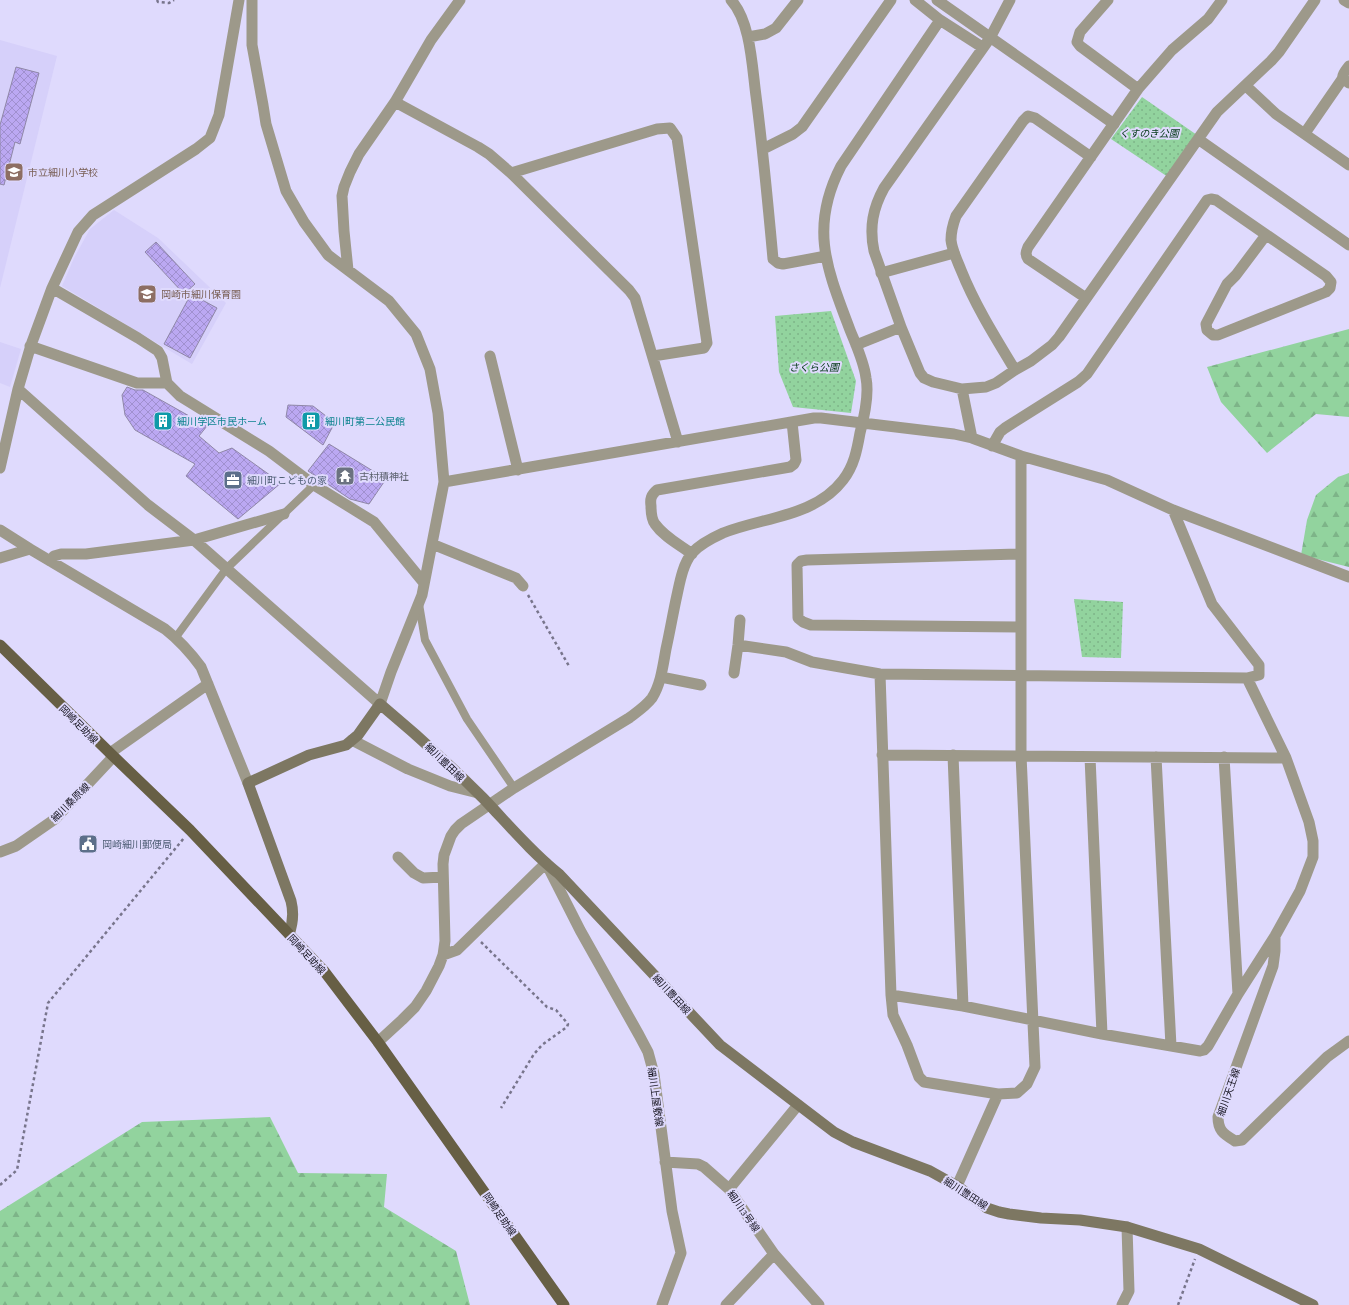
<svg xmlns="http://www.w3.org/2000/svg" width="1349" height="1305" viewBox="0 0 1349 1305" font-family="'Crimson Pro','Noto Sans JP',serif">
  <defs>
    <pattern id="grass-dots" width="8" height="8" patternUnits="userSpaceOnUse"><rect width="8" height="8" fill="#92d39e"/><path d="M2 2h.1M6 6h.1" fill="none" stroke="#7db488" stroke-width="1.8" stroke-linecap="round"/></pattern>
    <pattern id="forest-firs" width="22" height="20" patternUnits="userSpaceOnUse"><rect width="22" height="20" fill="#92d39e"/><path d="M5 1l3.5 6h-7zM16 11l3.5 6h-7z" fill="#7db488"/></pattern>
    <pattern id="building-cross-hatch" width="8" height="8" patternUnits="userSpaceOnUse"><rect width="8" height="8" fill="#bba8f2"/><path d="M0 0l8 8M0 8l8-8" fill="none" stroke="#a090cf"/></pattern>
  </defs>
  <rect width="100%" height="100%" fill="#dfdafd"/>
  <path fill="#d6d0fa" d="M0,40L57,56L0,288Z
    M114,210L158,238L226,303L192,364L62,286L74,258L90,229Z
    M0,342L21,349L10,387L0,383Z"/>
  <path fill="url(#grass-dots)" d="M1142,97L1197,135L1168,177L1111,139Z
    M831,311L856,381L851,413L793,407L779,372L775,316Z
    M1074,599L1123,602L1121,658L1082,657Z"/>
  <path fill="url(#forest-firs)" d="M1349,329V417L1316,414L1267,453L1221,402L1207,367Z
    M1349,473V567L1301,555L1307,520L1316,495L1338,477Z
    M270,1117L298,1173L387,1174L384,1207L456,1251L470,1305H0V1211L142,1122Z"/>
  <path fill="url(#building-cross-hatch)" stroke="#8f87a7" d="M16,67L39,73L20,144L15,142L4,185L0,184V125Z
    M156,242L195,284L184,294L145,252Z
    M191,294L217,308L190,358L164,344Z
    M127,387L135,390H143L207,426L199,436L219,453L232,448L281,483L238,519L186,476L195,464L135,430L125,415L122,395Z
    M288,405L313,406L326,416L333,426L323,445L286,417Z
    M329,444L386,479L369,504L350,499L308,471Z"/>
  <g fill="none" stroke-linecap="round" stroke-linejoin="round">
    <path stroke="#78758c" stroke-width="2.5" stroke-dasharray="3 3" stroke-linecap="butt" d="M157,0L158,2L169,3L174,0
      M528,595L569,666
      M481,942L547,1007L556,1010L568,1024L567,1027L542,1045L534,1054L501,1108
      M0,1185L17,1170L48,1003L184,838
      M1178,1305L1195,1259"/>
    <path stroke="#9d998a" stroke-width="8" d="M419,604L425,640L467,719L514,788
      M176,637L226,569L314,485"/>
    <path stroke="#9d998a" stroke-width="11" d="M937,0L1114,124
      M1305,133L1343,78
      M881,273L954,253"/>
    <path stroke="#9d998a" stroke-width="11" d="M731,0C751,22 752,67 756,96C763,150 768,204 773,259L778,263L783,264L826,256
      M915,0L940,20L982,47
      M1010,0L990,38L884,188C873,208 869,227 874,251L901,327L920,373L924,378L933,382L962,389L986,387L996,383L1015,370L1031,361L1052,345L1059,337L1217,112L1271,61L1279,52L1315,0
      M1344,0L1349,3
      M748,37L765,34L776,28L798,0
      M1349,66C1343,74 1339,77 1349,83
      M1246,86L1276,114L1349,165
      M1138,89L1172,50L1208,19L1222,0
      M395,102L478,147L489,154L511,173L629,290L635,298L678,442
      M1198,139L1349,245
      M763,149L793,134L802,127L891,0
      M511,173L657,129L670,128L677,138L707,343L704,348L653,356
      M348,270L344,231L342,196L344,187L350,172L359,154L395,102L431,40L460,0
      M52,288L138,338L158,351L162,358L167,383L180,396L269,451L314,485L374,522L424,583
      M1086,298L1028,259C1025,254 1026,252 1028,247L1138,89L1080,46L1077,42L1080,32L1108,0
      M856,345L901,327
      M30,346L137,383H167
      M490,356L518,470
      M1015,370C995,337 975,305 961,270C957,260 952,250 951,240C951,232 953,224 956,216L1023,121L1028,116L1035,118L1091,157
      M18,389L148,505L194,540L380,704L391,672L422,595L444,482L438,413L430,369L416,334L389,301L328,255L304,222L286,191L266,124L263,105L252,45V0
      M962,389L972,438
      M992,446L1000,432L1005,428L1078,382L1087,374L1207,200L1211,199L1216,200L1326,276L1331,282L1330,288L1326,292L1218,335H1213L1207,330L1206,324L1227,284L1236,275L1266,235
      M0,468L18,389L31,345L52,288L78,232L93,215L196,149L210,138L219,115L239,0
      M444,482L814,418H821L954,434L972,438L1021,456L1107,480L1173,510L1349,577
      M0,530L30,549L165,629C179,640 190,652 201,667L248,783
      M432,544L516,578L523,586
      M692,554C680,545 664,537 655,524C652,520 651,512 651,506C650,499 651,495 657,490L790,467L794,464L796,460L792,422
      M1020,554L807,560L801,561L797,565L798,618L803,622L811,625L1021,627
      M0,558L30,549
      M50,561L54,556L61,554H86L194,540L284,514
      M738,645L786,652L812,662L880,674L1247,678L1259,675V665L1212,604L1173,510
      M734,673L738,645L740,620
      M880,674L891,995L893,1015L907,1045L919,1077L924,1082L998,1094L1017,1093L1027,1084L1035,1067L1021,755V456
      M661,677L701,685
      M352,740L408,769L450,786L478,793
      M110,753L208,684
      M882,755L1286,758
      M953,755L963,1006
      M1090,757L1102,1034
      M1156,757L1171,1046
      M1224,757L1238,994
      M398,857L414,873L423,878L443,877
      M1275,936V951L1273,966L1218,1117C1218,1131 1224,1134 1235,1141L1242,1140L1327,1057L1349,1041
      M443,955L457,950L546,863L580,930L639,1035L648,1052L654,1074L672,1211L681,1253L662,1305
      M891,995L963,1006L1102,1034L1200,1051L1204,1050L1208,1046L1238,994L1275,936L1300,891L1313,857V841L1309,822L1286,758L1247,678
      M378,1042L402,1020L415,1007L426,991L439,966L443,955L445,941L443,864L444,855L451,836L455,830L461,824L514,788L629,718C637,712 646,706 652,698C661,684 663,665 666,649C670,631 673,613 677,595C680,581 683,564 692,553C700,544 712,538 723,533C763,517 815,517 843,480C854,466 857,450 860,433C864,418 869,393 866,378C864,362 856,345 850,330C827,269 809,228 841,166L940,20
      M665,1162L698,1164L704,1167L729,1189L774,1254L819,1305
      M957,1186L998,1094
      M729,1189L798,1105
      M726,1305L774,1254
      M1122,1305L1129,1291L1127,1227"/>
    <path stroke="#9d998a" stroke-width="11" d="M0,852L16,846L55,819L113,757"/>
    <path stroke="#7d7762" stroke-width="11" d="M289,934C293,923 294,913 291,901L248,783L309,755L346,745L358,735L380,704C416,734 450,765 483,798C508,824 531,852 559,874L720,1045L834,1132L853,1142L930,1171L957,1186L987,1208L999,1212L1009,1214L1041,1218L1080,1220L1127,1227L1199,1249L1313,1305"/>
    <path stroke="#675f45" stroke-width="11" d="M0,645L110,753L190,830L324,971L378,1042L564,1305"/>
  </g>
  <defs>
    <symbol id="school-square" viewBox="-11 -11 22 22"><rect x="-9" y="-9" width="18" height="18" rx="4" fill="#8d6e63" stroke="#dfdafd"/><path d="M0-5L7-2L0 1L-7-2ZM-4 1L0 2.5L4 1V4Q0 6-4 4Z" fill="#fff"/></symbol>
    <symbol id="building-square" viewBox="-11 -11 22 22"><rect x="-9" y="-9" width="18" height="18" rx="4" fill="#0f9aa8" stroke="#dfdafd"/><path d="M-4-6H4V6H1V3H-1V6H-4ZM-2.5-4.3h1.7v1.8h-1.7ZM.8-4.3h1.7v1.8H.8ZM-2.5-1h1.7V.8h-1.7ZM.8-1h1.7V.8H.8Z" fill="#fff"/></symbol>
    <symbol id="temple-square" viewBox="-11 -11 22 22"><rect x="-9" y="-9" width="18" height="18" rx="4" fill="#6b7280" stroke="#dfdafd"/><path d="M0-6L5-2H3V0L6.5 2.5H4V6H1.5V3h-3V6H-4V2.5H-6.5L-3 0V-2H-5Z" fill="#fff"/></symbol>
    <symbol id="office-square" viewBox="-11 -11 22 22"><rect x="-9" y="-9" width="18" height="18" rx="4" fill="#5c6f8a" stroke="#dfdafd"/><path d="M-6-3h4V-5.5h4V-3h4V5H-6ZM-1-4.5V-3h2v-1.5ZM-6 0V1H6V0Z" fill="#fff"/></symbol>
    <symbol id="civic-square" viewBox="-11 -11 22 22"><rect x="-9" y="-9" width="18" height="18" rx="4" fill="#5c6f8a" stroke="#dfdafd"/><path d="M-.6-6.5H3V-4.5H.6V-3L4-1V1h2V6H-6V1h2V-1L-.6-3ZM-1.2 2.5V6h2.4V2.5Z" fill="#fff"/></symbol>
  </defs>
  <g fill-rule="evenodd">
    <use href="#school-square" x="3" y="161" width="22" height="22"/>
    <use href="#school-square" x="136" y="283" width="22" height="22"/>
    <use href="#building-square" x="152" y="410" width="22" height="22"/>
    <use href="#building-square" x="300" y="410" width="22" height="22"/>
    <use href="#temple-square" x="334" y="465" width="22" height="22"/>
    <use href="#office-square" x="222" y="469" width="22" height="22"/>
    <use href="#civic-square" x="77" y="833" width="22" height="22"/>
  </g>
  <g text-anchor="middle" stroke-width="4" stroke-linejoin="round" paint-order="stroke">
    <g font-size="10" font-style="italic" fill="#003714" stroke="#dfdafd">
      <text x="1149" y="137">くすのき公園</text>
      <text x="814" y="371">さくら公園</text>
    </g>
    <g font-size="10" fill="#785e54" stroke="#dfdafd" text-anchor="start">
      <text x="28" y="176">市立細川小学校</text>
      <text x="161" y="298">岡崎市細川保育園</text>
    </g>
    <g font-size="10" fill="#0d838f" stroke="#dfdafd" text-anchor="start">
      <text x="177" y="425">細川学区市民ホーム</text>
      <text x="325" y="425">細川町第二公民館</text>
    </g>
    <g font-size="10" fill="#5b616d" stroke="#dfdafd" text-anchor="start">
      <text x="359" y="480">古村積神社</text>
    </g>
    <g font-size="10" fill="#4e5e75" stroke="#dfdafd" text-anchor="start">
      <text x="247" y="484">細川町こどもの家</text>
      <text x="102" y="848">岡崎細川郵便局</text>
    </g>
    <g font-size="10" fill="#181622" stroke="#dfdafd">
      <text transform="translate(79 724) rotate(45)" y="4">岡崎足助線</text>
      <text transform="translate(445 762) rotate(44)" y="4">細川豊田線</text>
      <text transform="translate(70 802) rotate(-45)" y="4">細川桑原線</text>
      <text transform="translate(307 954) rotate(47)" y="4">岡崎足助線</text>
      <text transform="translate(672 994) rotate(47)" y="4">細川豊田線</text>
      <text transform="translate(1228 1092) rotate(-71)" y="4">細川天王線</text>
      <text transform="translate(656 1097) rotate(82)" y="4">細川上屋敷線</text>
      <text transform="translate(966 1193) rotate(33)" y="4">細川豊田線</text>
      <text transform="translate(744 1211) rotate(55)" y="4">細川13号線</text>
      <text transform="translate(500 1214) rotate(55)" y="4">岡崎足助線</text>
    </g>
  </g>
</svg>
